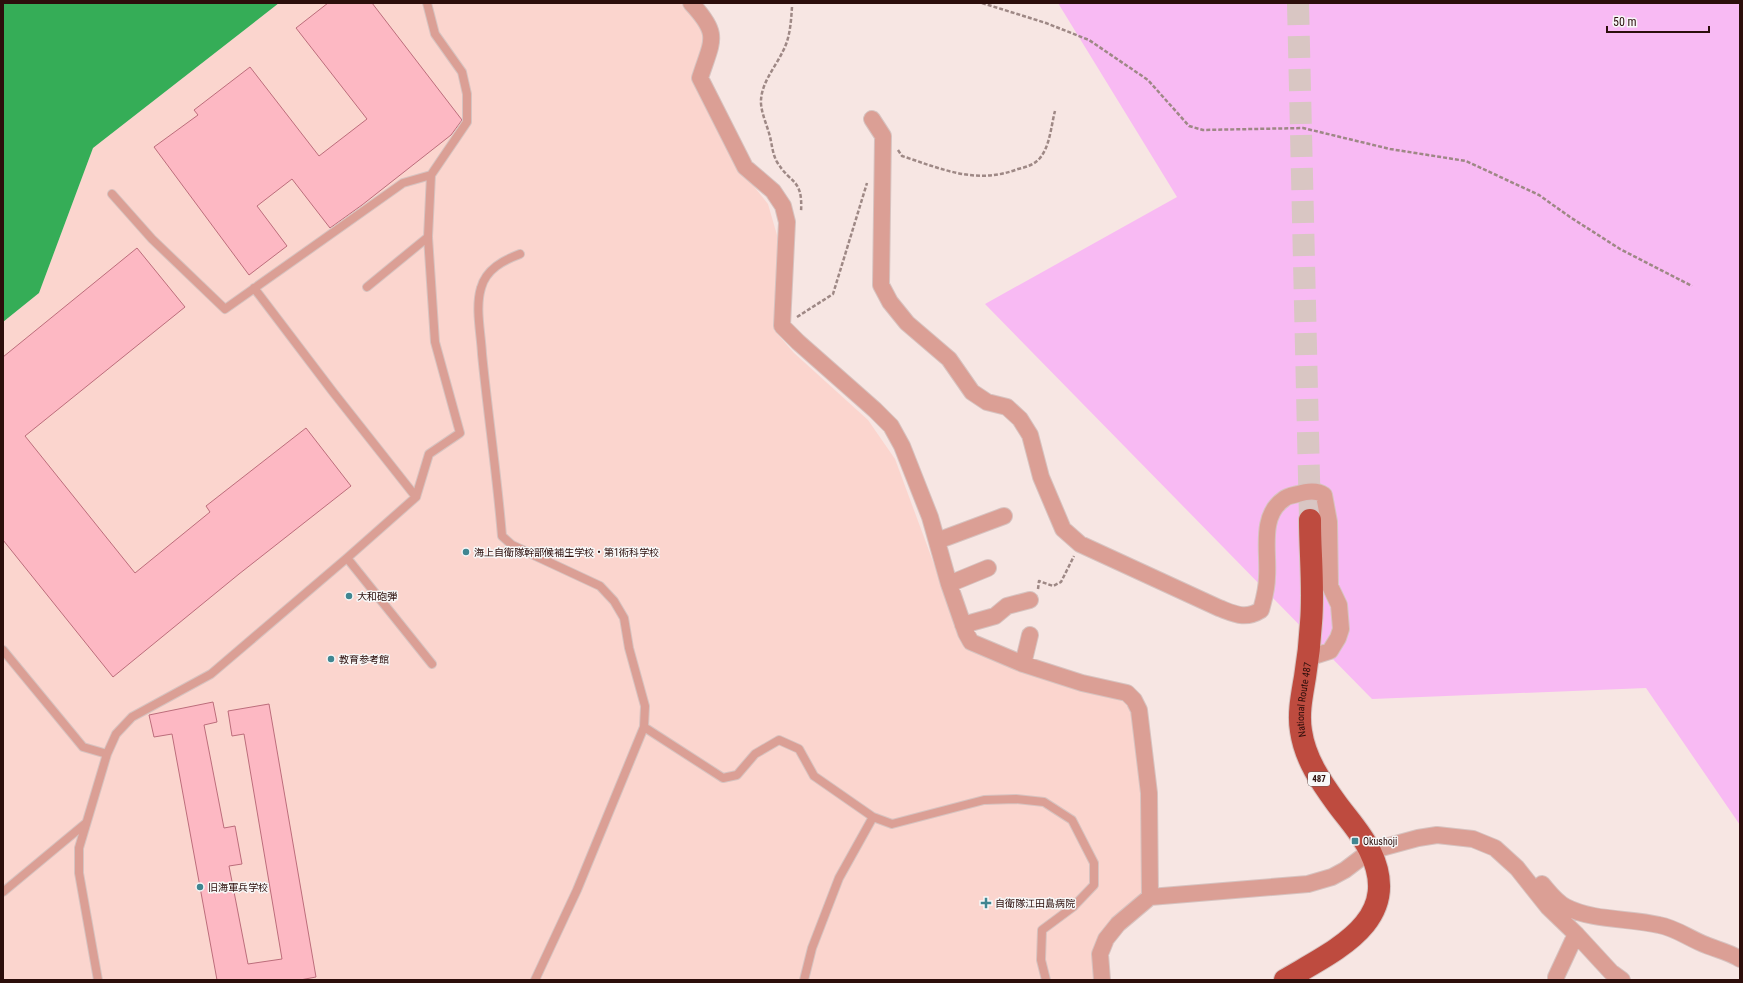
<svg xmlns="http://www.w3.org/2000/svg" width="1743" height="983" viewBox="0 0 1743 983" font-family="'Roboto Condensed','Noto Sans JP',sans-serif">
  <rect width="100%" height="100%" fill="#f7e6e3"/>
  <path fill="#fbd5ce" d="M279,3H682L701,22L706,39L694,81L741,170L768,204L781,249L774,330L794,353L868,420L895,459L964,645L1116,694L1132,707L1145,796L1146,892L1108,927L1097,980H3V322L39,293L93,148Z"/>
  <path fill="#f8baf3" d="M1058,3H1740V825L1646,688L1372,699L985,304L1177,197Z"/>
  <path fill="#35ad57" d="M3,3H279L93,148L39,293L3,322Z"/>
  <path fill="#fdb8c3" stroke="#bc6d7b" d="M328,3H372L462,120L451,135L362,205L330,228L292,179L257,206L287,246L249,275L154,147L198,115L194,110L250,67L319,156L367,119L296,28Z
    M137,248L185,307L25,436L135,573L210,512L206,506L306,428L351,486L239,574L113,677L3,540V357Z
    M213,702L217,722L204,725L224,828L235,826L242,864L229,866L248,964L282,959L244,734L232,736L228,711L269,704L316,977L300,980H217L172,734L154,737L149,715Z"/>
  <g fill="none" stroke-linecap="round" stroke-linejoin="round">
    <path stroke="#d9c6c3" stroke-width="22" stroke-dasharray="22 11" stroke-linecap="butt" d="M1298,3L1310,520"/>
    <defs>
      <path id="service" d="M112,194L152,239L225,309L403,183L431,175
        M520,254C504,260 486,269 481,288C475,308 481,333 482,354C488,415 497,475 502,536L512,545L600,586L614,601L624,618L629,648L645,706L644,727L577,890L535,980
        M367,287L428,237
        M254,288L333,392L416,497
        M347,558L432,664
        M3,650L83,747L107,754
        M644,727L723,778L737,775L755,754L779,740L799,749L814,776L873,817L892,824L984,800L1016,799L1044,802L1072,820L1094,863V885L1073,907L1042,930L1041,960L1046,980
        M3,892L86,823
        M98,980L79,873V848L107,754L116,734L132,717L211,674L347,558L416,497L429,454L460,433L435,342L428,237L431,175L467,122V94L462,72L435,34L427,3
        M804,980L812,948L839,878L873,817"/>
      <path id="minor" d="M691,3C721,35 712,40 700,78L745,167L773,191L783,206L787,222L782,326L798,342L875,410L891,426L902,446L930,517L949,584L966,633L971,642L1023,664L1082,683L1127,693L1134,700L1139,710L1149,793L1150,897
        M872,119L883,136L881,285L890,302L907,323L949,359L972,392L987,402L1007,407L1020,419L1030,435L1041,477L1063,529L1080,544L1219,608C1235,614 1245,620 1261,610C1264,599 1267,589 1267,577C1269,552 1259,516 1284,499C1287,496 1294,495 1298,494C1307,491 1317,490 1324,495L1329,522L1330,586L1339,605L1341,629L1338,638L1330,651L1308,658
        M937,541L1004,516
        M949,584L988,568
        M963,625L995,616L1007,606L1030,600
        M1023,664L1030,635
        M1542,884C1549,892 1556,902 1566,907C1593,921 1630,918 1659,925C1676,928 1690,939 1706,945C1718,950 1729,952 1740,959
        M1102,980L1100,954L1106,939L1118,924L1150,897L1308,884L1332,877L1345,870L1370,851L1418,838L1437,835L1473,839L1495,848L1517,868L1548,907L1576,934L1611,972L1622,980
        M1556,980V977L1576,934"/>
      <g id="trunk">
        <path id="s1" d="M1285,980C1335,950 1404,921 1370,851C1362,834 1348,819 1337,804C1321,782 1305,759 1301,731C1298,713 1302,695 1305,677C1308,659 1310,641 1311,623C1314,590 1310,553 1310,520"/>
      </g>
    </defs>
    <use href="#service" stroke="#d7c3c0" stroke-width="10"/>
    <use href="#minor" stroke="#d7c3c0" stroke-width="18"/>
    <use href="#trunk" stroke="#d7c3c0" stroke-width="24"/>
    <path stroke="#9e8885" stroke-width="2.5" stroke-dasharray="4 2" stroke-linecap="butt" d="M982,3L1046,23L1089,40L1148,80L1189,126L1203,130L1303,128L1390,149L1466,161L1539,195L1570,217L1620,249L1692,286
      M792,7C791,22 790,38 783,51C775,68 760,84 761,104C762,114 766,123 769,133C772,143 772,153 777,162C791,185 803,178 801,212
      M898,150L902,156C942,169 976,185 1018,169C1026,167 1034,165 1040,158C1050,146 1051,126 1055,111
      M797,317L833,294L867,183
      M1038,589L1039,581L1053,586L1061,582L1074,556"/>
    <use href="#service" stroke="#db9f95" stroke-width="8"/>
    <use href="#minor" stroke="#db9f95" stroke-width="16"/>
    <use href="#trunk" stroke="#be4b3f" stroke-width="22"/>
  </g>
  <g fill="#408691" stroke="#f7f7f7" stroke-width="1.5">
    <circle cx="466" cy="552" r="4"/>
    <circle cx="349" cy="596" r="4"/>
    <circle cx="331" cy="659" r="4"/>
    <rect x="1351" y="837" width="8" height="8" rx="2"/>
    <circle cx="200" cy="887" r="4"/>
    <path d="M984 897h4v4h4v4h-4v4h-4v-4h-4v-4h4z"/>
  </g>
  <g text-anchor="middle" stroke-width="3" stroke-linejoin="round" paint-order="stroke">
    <rect fill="#f7f7f7" stroke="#695452" stroke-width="1" x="1308" y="772" width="22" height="14" rx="3"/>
    <g font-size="9" font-weight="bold" fill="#2c0e0b">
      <text x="1319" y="782">487</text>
    </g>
    <g font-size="10" fill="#2c0e0b" stroke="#f7f7f7" text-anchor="start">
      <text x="474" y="556">海上自衛隊幹部候補生学校・第1術科学校</text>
      <text x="357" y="600">大和砲弾</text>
      <text x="339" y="663">教育参考館</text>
      <text x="1363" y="845">Okushoji</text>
      <text x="208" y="891">旧海軍兵学校</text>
      <text x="995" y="907">自衛隊江田島病院</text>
    </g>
    <g font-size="10" fill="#2c0e0b" stroke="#f7f7f7">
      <text dy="4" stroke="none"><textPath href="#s1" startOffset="347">National Route 487</textPath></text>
    </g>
  </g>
  <rect width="1743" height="983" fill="none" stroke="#2c0e0b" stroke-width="8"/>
  <path d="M1607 26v6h102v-6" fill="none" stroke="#2c0e0b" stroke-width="2"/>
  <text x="1613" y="26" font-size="12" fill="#2c0e0b" stroke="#f7f7f7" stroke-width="3" paint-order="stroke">50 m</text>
</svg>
